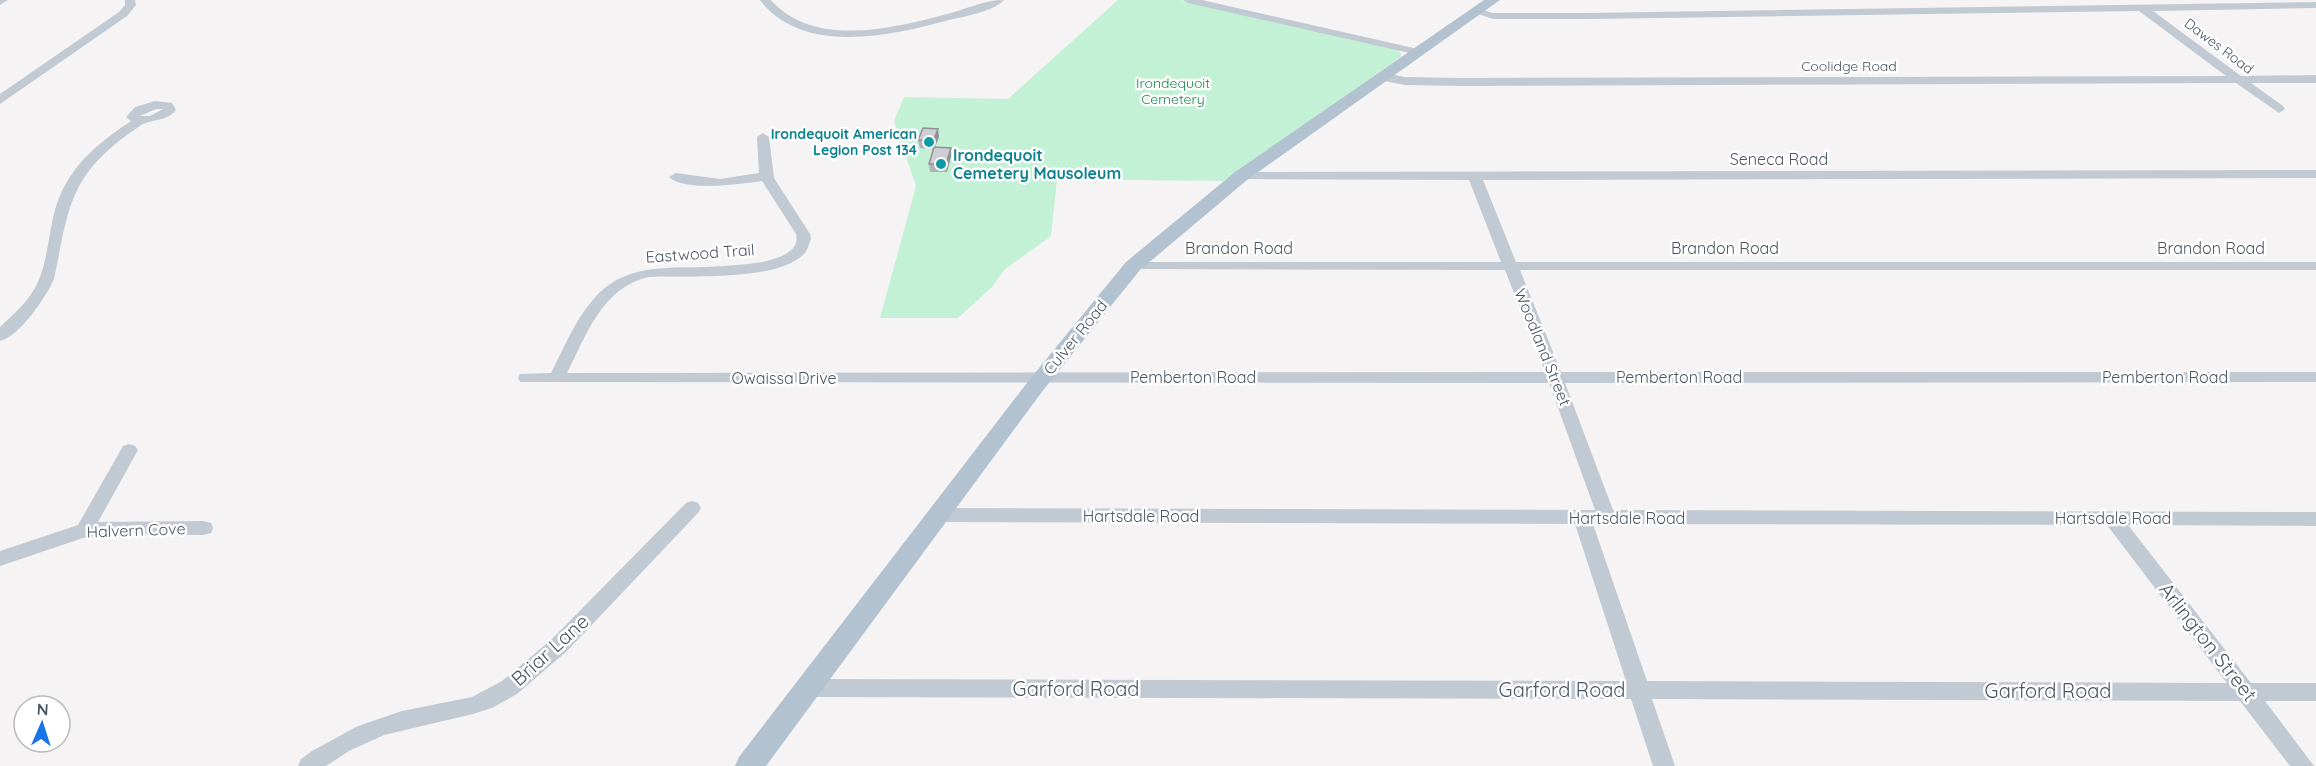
<svg xmlns="http://www.w3.org/2000/svg" width="2316" height="766" viewBox="0 0 2316 766" font-family="Quicksand,sans-serif">
  <rect width="100%" height="100%" fill="#f5f3f3"/>
  <path fill="#c3f1d5" d="M1118,0H1180L1392,49L1399,51L1402,56L1223,181L1057,179L1051,236L1004,270L992,287L958,318H880L916,186L894,121L904,97L1008,99Z"/>
  <g fill="none" stroke-linecap="round" stroke-linejoin="round">
    <path fill="#c1cad2" fill-rule="evenodd" d="M0,0H8L0,5Z
      M125,0H135L136,5L127,16L0,104V94L119,12L125,5Z
      M760,0H771C814,49 896,28 951,13C969,8 985,0 1004,0C992,12 966,16 949,20C891,36 802,56 760,0Z
      M1183,0H1202L1418,49L1424,52L1418,55L1188,3Z
      M2316,2V8L2153,11L2241,76L2316,75V83H2251L2283,106L2285,109L2279,113L2236,83L1460,86L1405,85L1379,80L1377,77L1383,73L1405,77L1460,78L2226,76L2139,11L1587,19H1493L1470,11L1475,8L1493,13H1587Z
      M155,101L172,103L176,110C167,121 155,119 143,124C139,126 135,130 131,132C68,177 69,209 54,279C46,297 20,336 0,341V327C14,314 30,300 38,282C51,252 48,218 63,189C78,159 104,139 131,121L126,117L135,107ZM156,109H163L150,116H140Z
      M763,133L769,137L774,178L810,234L811,239C809,244 807,252 803,255C774,282 687,275 649,277C602,287 586,336 567,373L1545,372L1505,270L1128,269L1126,266L1128,263L1133,262H1501L1469,180L1236,179L1234,176L1236,173L1241,172L2316,170V178L1483,180L1516,262H2316V270H1520L1561,372H2316V382L1565,383L1613,510L2316,512V526L2128,525L2251,683H2316V701H2265L2314,766H2290L2240,701L1652,699L1675,766H1653L1631,699L807,697L800,694L796,688L800,682L807,679L1626,681L1575,524L937,522L930,520L928,515L930,510L937,508L1595,510L1549,383L520,382L518,378L520,374L551,373C564,348 574,322 592,301C621,264 664,268 706,267C725,266 743,265 762,262C775,259 801,253 796,234L762,181C741,184 684,192 669,177L676,173L720,179L759,173L757,137ZM1593,524L2107,525L2227,683L1647,681Z
      M129,444L135,446L138,450L98,522L204,521L211,523L213,528L211,533L204,535L128,534L83,538L0,566V551L78,525L123,446Z
      M692,501L698,503L701,508L698,513L567,651L517,694L492,708L473,714L384,735L349,751L326,766H298L301,759L312,751L358,726L402,711L472,697L502,681L552,639L686,503Z"/>
    <path fill="#b3c2d1" fill-rule="evenodd" d="M1484,0H1500L1247,180L1140,270L1044,389L766,766H735L739,757L1030,379L1126,262L1235,172Z"/>
  </g>
  <path fill="#b0b2b7" d="M939,137L935,147L951,156L947,172H930L929,164L934,149L920,148L918,140Z"/>
  <path fill="#909195" d="M938,129L939,137L934,149L933,141Z
    M951,148V156L947,172L946,164Z"/>
  <path fill="#cdcfd5" stroke="#909195" stroke-width="1.5" d="M923,128L938,129L933,141L918,140Z
    M934,147L951,148L946,164H929Z"/>
  <g fill="#0f9aa8" stroke="#fff" stroke-width="2">
    <circle cx="929" cy="142" r="6"/>
    <circle cx="941" cy="164" r="6"/>
  </g>
  <g text-anchor="middle" stroke-width="5" stroke-linejoin="round" paint-order="stroke">
    <g font-size="14" fill="#4a5661" stroke="#fff">
      <text transform="translate(2219 46) rotate(37)" y="5">Dawes Road</text>
      <text x="1849" y="71">Coolidge Road</text>
    </g>
    <g font-size="14" fill="#17864f" stroke="#fff">
      <text x="1173" y="88">Irondequoit<tspan x="1173" dy="16">Cemetery</tspan></text>
    </g>
    <g font-size="14" font-weight="bold" fill="#0d838f" stroke="#fff" text-anchor="end">
      <text x="917" y="139">Irondequoit American<tspan x="917" dy="16">Legion Post 134</tspan></text>
    </g>
    <g font-size="16" font-weight="bold" fill="#0d838f" stroke="#fff" text-anchor="start">
      <text x="953" y="161">Irondequoit<tspan x="953" dy="18">Cemetery Mausoleum</tspan></text>
    </g>
    <g font-size="16" fill="#4a5661" stroke="#fff">
      <text x="1779" y="165">Seneca Road</text>
      <text x="1239" y="254">Brandon Road</text>
      <text x="1725" y="254">Brandon Road</text>
      <text x="2211" y="254">Brandon Road</text>
      <text transform="translate(700 253) rotate(-4)" y="6">Eastwood Trail</text>
      <text transform="translate(1075 337) rotate(-51)" y="6">Culver Road</text>
      <text transform="translate(1543 347) rotate(68)" y="6">Woodland Street</text>
      <text x="1193" y="383">Pemberton Road</text>
      <text x="1679" y="383">Pemberton Road</text>
      <text x="2165" y="383">Pemberton Road</text>
      <text x="784" y="384">Owaissa Drive</text>
      <text x="1141" y="522">Hartsdale Road</text>
      <text x="1627" y="524">Hartsdale Road</text>
      <text x="2113" y="524">Hartsdale Road</text>
      <text transform="translate(136 530) rotate(-2)" y="6">Halvern Cove</text>
    </g>
    <g font-size="20" fill="#4a5661" stroke="#fff">
      <text transform="translate(2208 642) rotate(52)" y="7">Arlington Street</text>
      <text transform="translate(550 650) rotate(-42)" y="7">Briar Lane</text>
      <text x="1076" y="696">Garford Road</text>
      <text x="1562" y="697">Garford Road</text>
      <text x="2048" y="698">Garford Road</text>
    </g>
  </g>
  <g transform="translate(42 724) rotate(3)"><circle r="28" fill="#ffffff" stroke="#b7bbc0" stroke-width="1.5"/>
  <path d="M0-4.5L10 22L0 15L-10 22Z" fill="#1a73e8"/>
  <text y="-9" font-size="16" font-weight="bold" text-anchor="middle" fill="#4a5661">N</text>
  </g>
</svg>
